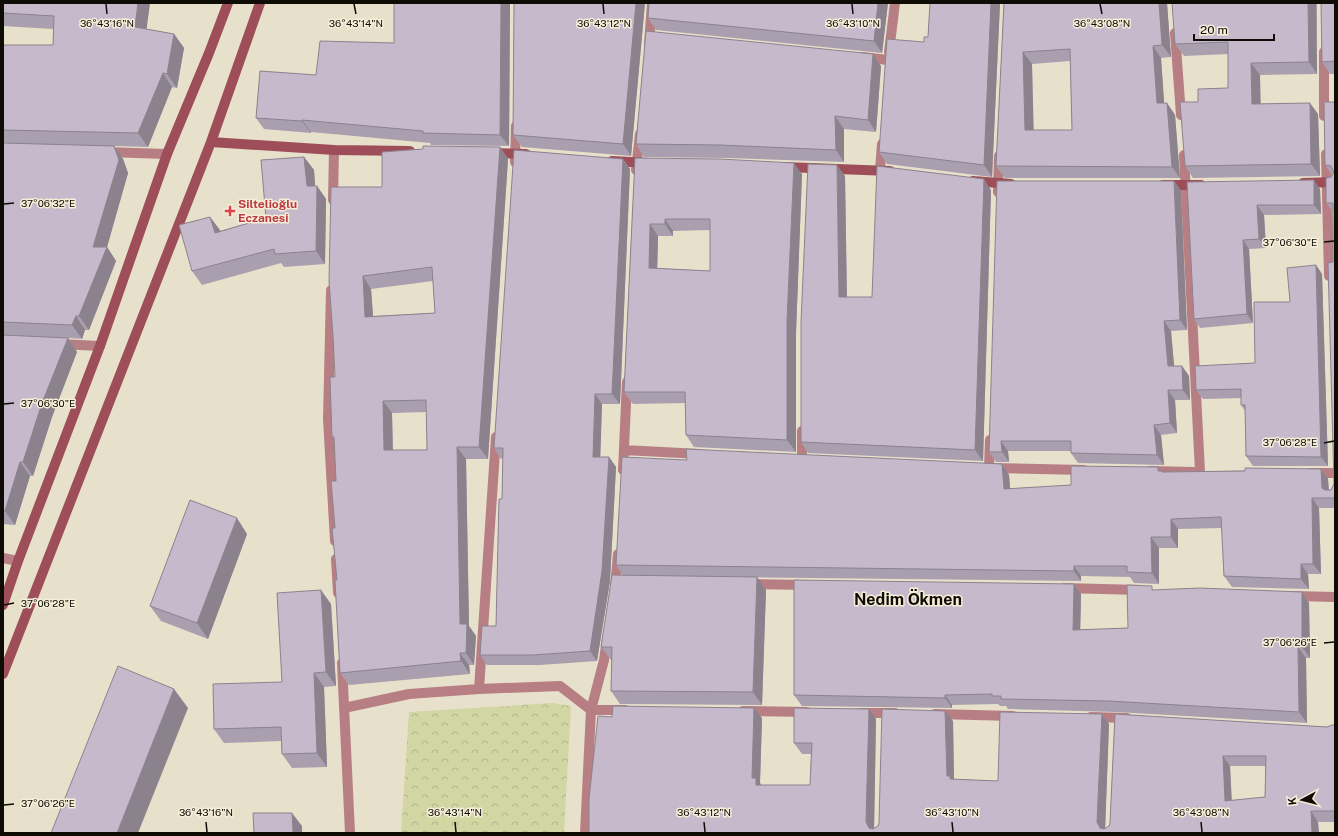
<svg xmlns="http://www.w3.org/2000/svg" width="1338" height="836" viewBox="0 0 1338 836" font-family="'Public Sans',sans-serif">
  <defs>
    <pattern id="park-crowns" width="20" height="18" patternUnits="userSpaceOnUse"><rect width="20" height="18" fill="#d1d6a3"/><path d="M2 6a3 3 0 1 1 6 0M12 15a3 3 0 1 1 6 0" fill="none" stroke="#b2b68b"/></pattern>
  </defs>
  <rect width="100%" height="100%" fill="#e7e1cb"/>
  <path fill="url(#park-crowns)" d="M552,703L571,706L564,833H401L409,712Z"/>
  <g fill="none" stroke-linecap="round" stroke-linejoin="round">
    <path stroke="#b77f84" stroke-width="10" d="M1175,33L1181,115
      M649,45L652,3
      M889,52L895,3
      M1324,52V116
      M862,57L888,60
      M105,152L167,154
      M1326,154L1329,276
      M1184,155L1200,472
      M515,162L516,126
      M636,170L640,134
      M880,170L882,144
      M998,192L999,156
      M333,200L334,150
      M331,290L328,419L335,541
      M59,344L100,346
      M802,431V459
      M624,450L700,454
      M989,468L990,440
      M992,468L1084,470
      M623,470L627,382
      M1150,471L1194,472
      M1310,473H1334
      M3,558L18,561
      M336,559L338,593
      M748,584L808,585
      M615,588L618,554
      M1064,588L1140,590
      M1292,596L1335,597
      M342,663L350,833
      M479,689L496,437
      M344,708L409,694L479,689L560,686L591,710H625
      M743,711L807,712
      M859,713H895
      M935,714L1013,716
      M1091,717L1127,718
      M585,833L591,710L604,660L607,639"/>
    <path stroke="#9e4e59" stroke-width="10" d="M211,142L334,150L410,151
      M490,153L526,154
      M612,161L648,163
      M784,167L890,171
      M973,181L1011,184
      M1303,183L1335,182
      M1163,185H1201
      M3,605L18,561L100,346L167,154L209,53L228,3
      M3,674L211,142L260,3"/>
  </g>
  <path fill="#aa9faf" fill-rule="evenodd" d="M3,3H150L146,29L174,34L184,48L177,88L172,87L148,147L114,146L123,159L128,173L107,247L116,261L89,330H85L82,339L68,338L77,352L52,417L33,476H30L15,525L3,524V45H53V29L3,26Z
    M394,3H510L509,146L431,145L430,143L311,132V133L264,129L256,118L316,75L394,43Z
    M645,3L631,156L522,147L513,135Z
    M888,3L882,53L656,30L648,18Z
    M930,3H1000L992,177L887,164L879,152L924,42L928,37Z
    M1004,3H1167L1171,57L1161,58L1164,103H1167L1175,115L1180,178H1005L996,166ZM1070,61L1072,130H1033L1032,64Z
    M1317,3V74L1260,75V104L1318,114L1320,176L1193,178L1185,166L1198,102L1228,88V54L1184,56L1175,44Z
    M1335,3V74H1330L1322,62Z
    M881,66L876,132L844,129V162L728,158L644,157L636,144Z
    M1335,102V508H1319L1321,574H1308L1309,589L1232,587L1224,576L1222,528L1178,529V548H1159V584L1134,583L1130,577L1081,576V581L623,576L616,565L687,460L1002,464L1009,475L1010,489L1071,485L1161,471H1162L1163,472L1321,469L1328,479L1329,490H1331L1334,484L1333,212L1326,203L1331,177L1332,175L1325,165Z
    M500,147L508,159L488,459H466L469,626L476,636L474,665H469L470,674L349,685L340,673L337,580L335,528L336,481L334,439L332,437L335,377L382,187ZM433,281L435,313L373,316L371,289ZM427,412V450H393L392,413Z
    M304,157L314,170L315,186H317L326,199L325,264L284,267L281,263L202,285L192,271L210,217L220,231L266,218Z
    M635,158L802,174L796,333V452L694,447L686,435L685,403L633,404L624,392ZM710,230V271L657,268L658,236H673V231Z
    M623,159L630,169L620,404H602L600,457H609L616,467L610,581L597,661L540,665H487L480,655L496,626L502,499L503,458L501,459L494,448Z
    M845,176L847,297H872L991,190L983,461L808,453L801,442Z
    M1174,181L1181,191L1187,330L1171,331L1174,366H1182L1189,376L1190,400H1175L1177,433L1161,435L1164,465L1078,463L1071,453V451H1008L1009,462H996L989,452Z
    M1187,182L1320,189L1321,214L1264,215L1266,248L1249,249L1253,323L1200,328L1194,319Z
    M1316,265L1322,274L1328,466H1253L1246,456L1245,411L1241,405V398L1203,399L1196,390L1255,363L1290,302Z
    M247,534L208,639L161,621L150,606Z
    M1074,584L1081,594L1080,630L1128,628L1154,590L1302,592L1309,603L1310,658H1306L1307,723L1116,712L1008,709L1006,706H1000L998,704L952,705V708L802,706L794,695Z
    M766,590L762,705L620,704L611,691L612,660H611L601,647Z
    M331,604L336,686L324,687L327,767L292,768L282,754L281,741L224,743L214,729L282,682Z
    M1102,714L1109,724L1105,828L1109,826L1110,823L1115,714L1327,727L1335,725V822H1318L1319,833H589L612,717L762,718L760,783L761,785H810L811,754H802L794,743L876,719L874,829L878,826L953,721L954,779L998,781ZM1230,766H1265V797L1232,801Z"/>
  <path fill="#8b828e" d="M138,3H150L145,41L135,27Z
    M501,3H510L509,146L500,135Z
    M636,3H645L631,156L623,144Z
    M878,3H888L882,53L874,41Z
    M991,3H1000L992,177L984,165Z
    M1159,3H1167L1171,57L1162,45Z
    M1308,3H1316L1317,74L1309,62Z
    M174,34L184,48L177,88L167,74Z
    M1153,46L1161,58L1165,115L1157,103Z
    M1023,52L1032,64L1034,142L1025,130Z
    M873,54L881,66L876,132L868,120Z
    M1251,63L1260,75L1261,116L1252,104Z
    M163,73L172,87L148,147L138,133Z
    M1167,103L1175,115L1180,178L1172,167Z
    M1310,103L1318,114L1320,176L1311,164Z
    M835,116L844,129V162L836,150Z
    M302,120L311,132V133L302,121Z
    M114,146L123,159L128,173L107,247L116,261L89,330L79,316Z
    M500,147L508,159L488,459L479,447Z
    M304,157L314,170L316,199L307,186Z
    M623,159L630,169L620,404L612,394Z
    M794,163L802,174L796,333V452L787,440V321Z
    M837,165L845,176L847,308L839,297Z
    M984,179L991,190L983,461L975,450Z
    M1314,180L1320,189L1321,214L1314,205Z
    M1174,181L1181,191L1187,330L1180,320Z
    M317,186L326,199L325,264L316,251Z
    M1257,205L1264,215L1266,248L1259,239Z
    M210,217L220,230L224,246L215,233Z
    M665,219L673,231V236L665,224Z
    M650,224L658,236L657,279L649,268Z
    M1243,240L1249,249L1253,323L1247,314Z
    M1316,265L1322,274L1328,466L1321,457Z
    M363,276L371,289L374,329L365,317Z
    M76,316L85,330L82,339L72,325Z
    M1164,321L1171,331L1175,376L1168,366Z
    M68,338L77,352L52,417L33,476L23,462L42,403Z
    M1182,366L1189,376L1190,400L1183,390Z
    M1168,390L1175,400L1177,433L1170,423Z
    M595,394L602,404L600,467L593,457Z
    M383,401L392,413L393,463L384,450Z
    M1154,425L1161,435L1164,465L1157,455Z
    M1001,441L1008,451L1009,462L1002,452Z
    M457,447L466,459L469,626L476,636L474,665L466,653L460,624Z
    M609,457L616,467L610,581L597,661L590,651Z
    M20,462L30,476L15,525L5,511Z
    M1002,464L1009,475L1011,500L1004,489Z
    M1321,469L1328,479L1329,498L1322,488Z
    M1312,498L1319,508L1321,574L1313,564Z
    M237,518L247,534L208,639L197,623Z
    M1171,519L1178,529V548L1171,537Z
    M1151,537L1159,548V584L1152,573Z
    M1301,564L1308,574L1309,589L1301,579Z
    M1074,566L1081,576V581L1074,571Z
    M757,577L766,590L762,705L753,692Z
    M1074,584L1081,594L1080,641L1073,630Z
    M321,590L331,604L336,686L326,672Z
    M1302,592L1309,603L1310,658L1302,647Z
    M1298,647L1306,658L1307,723L1299,712Z
    M460,653L469,665L470,674L461,661Z
    M314,673L324,687L327,767L317,753Z
    M174,689L188,708L138,833H117Z
    M945,695L952,705V708L945,698Z
    M754,708L762,718L760,783L763,788L756,785L752,778Z
    M869,709L876,719L874,833L869,828L866,822Z
    M945,711L953,721L954,783L947,776Z
    M1102,714L1109,724L1105,833L1100,828L1097,822Z
    M1223,756L1230,766L1232,812L1225,801Z
    M1311,811L1318,822L1319,833H1312Z
    M292,813L302,826V833H293Z"/>
  <path fill="#c6b9cb" stroke="#8b828e" fill-rule="evenodd" d="M3,3H138L135,27L174,34L167,74L163,73L138,133L3,130V45H53L54,16L3,13Z
    M394,3H501L500,135L423,133V131L302,120V121L256,118L260,71L316,75L320,41L394,43Z
    M514,3H636L623,144L513,135Z
    M649,3H878L874,41L648,18Z
    M930,3H991L984,165L879,152L887,39L924,42V37H928Z
    M1004,3H1159L1162,45L1153,46L1157,103H1167L1172,167L996,166ZM1070,49L1072,130H1025L1023,52Z
    M1172,3H1308L1309,62L1251,63L1252,104L1310,103L1311,164L1185,166L1180,102H1198V89L1228,88V42L1175,44Z
    M1321,3H1335V61L1322,62Z
    M646,31L873,54L868,120L835,116L836,150L720,145L636,144Z
    M1324,102H1335V498H1312L1313,564H1301V579L1224,576L1221,517L1171,519V537H1151L1152,573L1127,572V566H1074V571L616,565L622,457L687,460L686,449L1002,464L1004,489L1071,485V466L1158,467V471H1162V472L1245,471V468L1321,469L1322,488L1325,490H1331L1334,484L1328,263L1333,262V203H1326V178L1331,177L1334,172L1331,166L1325,165Z
    M3,143L114,146L119,160L93,247H107L79,316H76L72,325L3,322Z
    M423,146L500,147L479,447H457L460,624H467L466,653H460L461,661L340,673L335,580H337L332,528H335L331,481H336L334,437H332L330,377H335L333,336L329,281L331,187H382V152L423,149ZM432,267L435,313L365,317L363,276ZM426,400L427,450H384L383,401Z
    M514,150L623,159L612,394H595L593,457H609L602,571L590,651L533,655H480L482,626H496L499,499H502L503,448H494Z
    M304,157L307,186H317L316,251L275,254L274,249L192,271L179,225L210,217L215,233L266,218L261,160Z
    M635,158L720,159L794,163L787,321V440L686,435L685,392H624ZM665,219H710V271L649,268L650,224H665Z
    M808,164L837,165L839,297H872L877,166L984,179L975,450L801,442V322Z
    M1314,180V205H1257L1259,239L1243,240L1247,314L1194,319L1187,182Z
    M997,181H1174L1180,320L1164,321L1168,366H1182L1183,390H1168L1170,423L1154,425L1157,455L1071,453V441H1001L1002,452H989Z
    M1316,265L1321,457L1246,456L1245,405H1241V389L1196,390L1195,366L1255,363L1254,302H1290L1287,268Z
    M3,335L68,338L42,403L23,462H20L5,511H3Z
    M190,500L237,518L197,623L150,606Z
    M612,575L757,577L753,692L611,691L612,647H601Z
    M794,580L1074,584L1073,630L1128,628L1127,585L1152,586V590L1200,588L1302,592V647H1298L1299,712L1109,701L1001,699V696H992V694L945,695V698L794,695Z
    M321,590L326,672L314,673L317,753L282,754L281,727L214,729L213,684L282,682L277,593Z
    M118,666L174,689L117,833H51Z
    M613,706L754,708L752,778H756V785H810L812,743H794V708L869,709L866,822L869,828L873,829L878,826L879,823L882,709L945,711L947,776H950V779L998,781L1000,712L1102,714L1097,822L1100,828L1104,829L1109,826L1110,823L1115,714L1327,727L1332,725H1335V811H1311L1312,833H589V799L598,716L612,717ZM1223,756H1266L1265,797L1225,801Z
    M253,813H292L293,833H254Z"/>
  <path fill="none" stroke="#0f0c06" stroke-width="1.5" d="M106,4L107,14M354,4L356,14M603,4L604,14M852,4L853,14M1100,4L1102,14M4,204L14,203M1324,242L1334,241M4,404L14,403M1324,443L1334,441M4,605L14,603M1324,643L1334,642M4,805L14,804M206,822L207,832M455,822L456,832M704,822L705,832M952,822L953,832M1201,822L1202,832"/>
  <path fill="#e0444e" stroke="#f5eed8" stroke-width="1.5" d="M228 205h4v4h4v4h-4v4h-4v-4h-4v-4h4z"/>
  <g text-anchor="middle" stroke-width="3" stroke-linejoin="round" paint-order="stroke">
    <g font-size="12" font-weight="bold" fill="#be3a42" stroke="#f5eed8" text-anchor="start">
      <text x="238" y="208">Siltelioğlu<tspan x="238" dy="14">Eczanesi</tspan></text>
    </g>
    <g font-size="16" font-weight="bold" fill="#0f0c06" stroke="#f5eed8">
      <text x="908" y="605">Nedim Ökmen</text>
    </g>
  </g>
  <g font-size="10" text-anchor="middle" fill="#0f0c06" stroke="#f5eed8" stroke-width="3" stroke-linejoin="round" paint-order="stroke">
    <text x="107" y="27">36°43'16"N</text>
    <text x="356" y="27">36°43'14"N</text>
    <text x="604" y="27">36°43'12"N</text>
    <text x="853" y="27">36°43'10"N</text>
    <text x="1102" y="27">36°43'08"N</text>
    <text x="48" y="207">37°06'32"E</text>
    <text x="1290" y="246">37°06'30"E</text>
    <text x="48" y="407">37°06'30"E</text>
    <text x="1290" y="446">37°06'28"E</text>
    <text x="48" y="607">37°06'28"E</text>
    <text x="1290" y="646">37°06'26"E</text>
    <text x="48" y="807">37°06'26"E</text>
    <text x="206" y="816">36°43'16"N</text>
    <text x="455" y="816">36°43'14"N</text>
    <text x="704" y="816">36°43'12"N</text>
    <text x="952" y="816">36°43'10"N</text>
    <text x="1201" y="816">36°43'08"N</text>
  </g>
  <rect width="1338" height="836" fill="none" stroke="#0f0c06" stroke-width="8"/>
  <g transform="translate(1302 800) rotate(263)" stroke="#f5eed8" stroke-width="3" paint-order="stroke">
  <path d="M0-3L7 15L0 10L-7 15Z" fill="#0f0c06"/>
  <text y="-6" font-size="11" font-weight="bold" text-anchor="middle" fill="#0f0c06">K</text>
  </g>
  <path d="M1194 34v6h80v-6" fill="none" stroke="#0f0c06" stroke-width="2"/>
  <text x="1200" y="34" font-size="12" fill="#0f0c06" stroke="#f5eed8" stroke-width="3" paint-order="stroke">20 m</text>
</svg>
